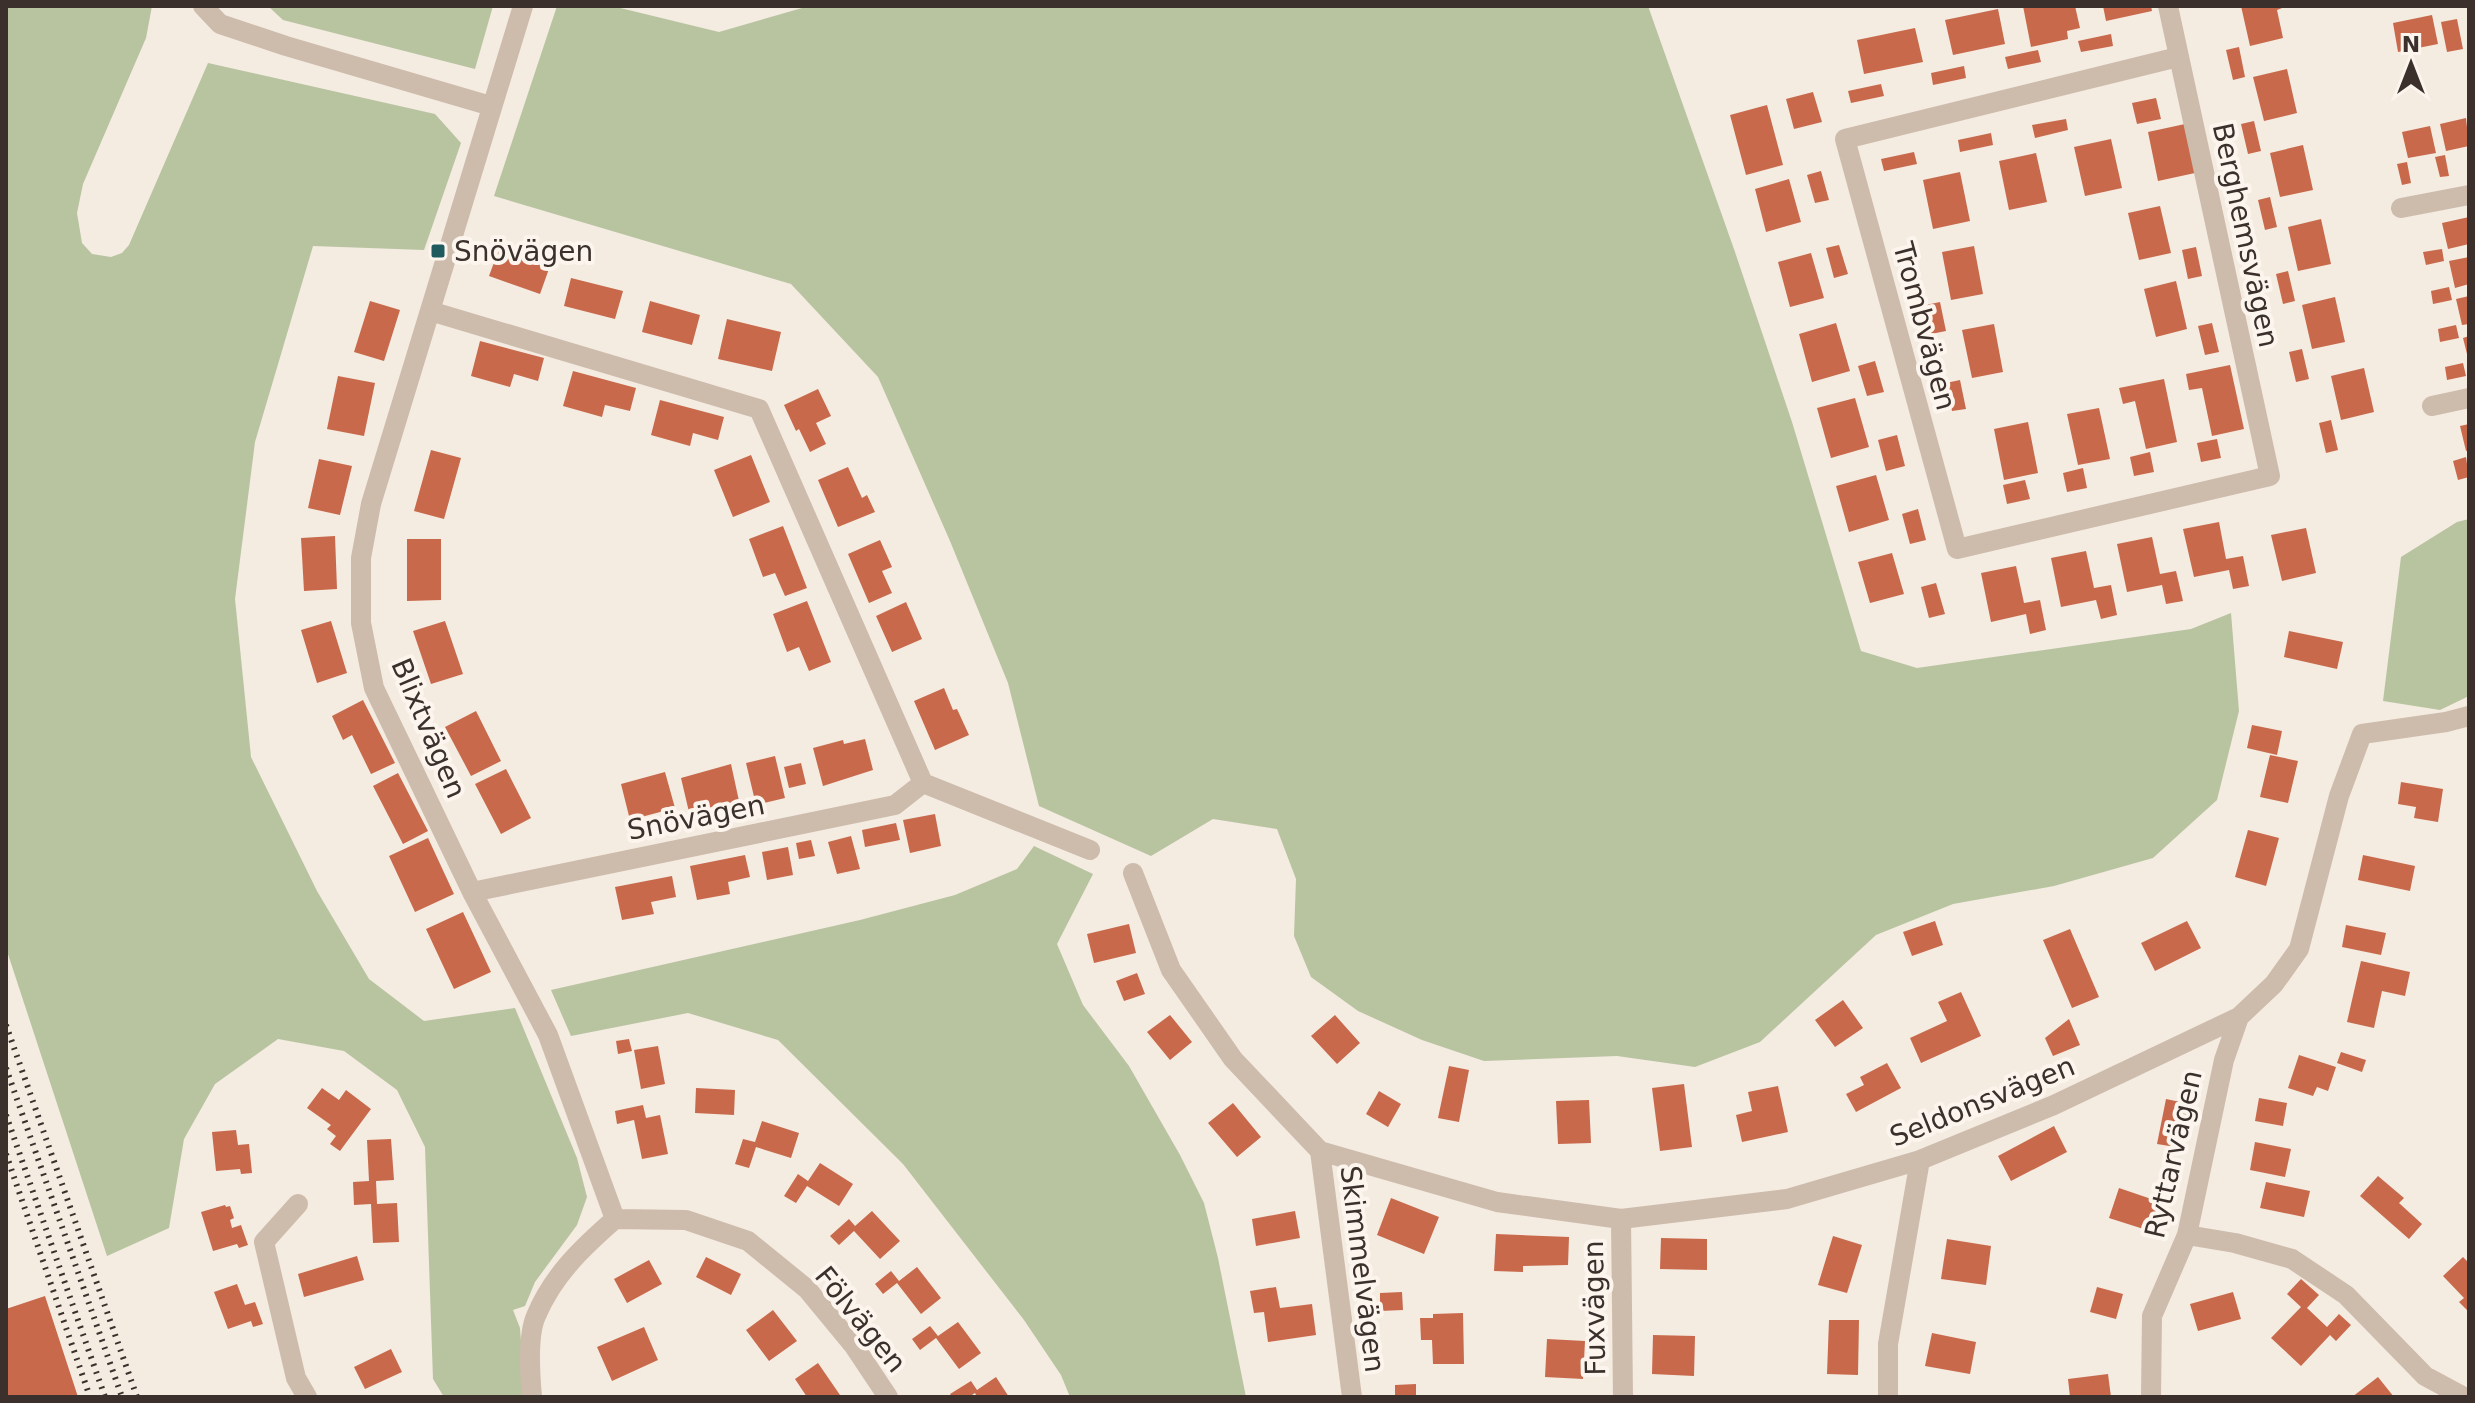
<svg xmlns="http://www.w3.org/2000/svg" width="2475" height="1403" viewBox="0 0 2475 1403" font-family="'DejaVu Sans',sans-serif">
  <rect width="100%" height="100%" fill="#f4ebe1"/>
  <path fill="#b8c4a0" d="M6,6H152L146,38L83,184L77,213L82,243L92,254L111,257L122,253L129,245L208,63L435,114L461,143L424,250L313,246L255,442L235,599L251,757L317,891L369,979L424,1021L515,1008L577,1158L587,1197L577,1225L535,1282L525,1306L513,1310L520,1328L525,1397H444L433,1379L425,1147L397,1090L344,1051L278,1039L215,1084L184,1139L169,1228L107,1256L6,948Z
    M268,6H493L475,69L283,20Z
    M557,6H612L719,32L809,6H1648L1735,252L1792,422L1861,651L1917,668L2191,629L2231,613L2239,711L2217,800L2153,858L2054,886L1953,904L1876,935L1760,1042L1695,1067L1617,1056L1484,1061L1422,1040L1358,1011L1311,977L1294,936L1296,879L1277,829L1213,819L1151,856L1039,806L1008,683L950,541L878,377L791,284L494,196Z
    M2469,519V696L2440,710L2383,701L2401,557L2457,522Z
    M1034,846L1093,874L1057,944L1083,1005L1129,1066L1180,1155L1204,1203L1218,1258L1246,1397H1070L1061,1375L1024,1320L903,1164L778,1040L688,1013L571,1036L551,990L860,920L955,895L1017,869Z"/>
  <path fill="#c8694b" d="M2023,6H2075L2080,28L2067,31L2068,39L2031,47Z
    M2103,6H2151L2152,11L2106,21Z
    M2241,6H2287L2277,10L2283,38L2250,46Z
    M1998,9L2005,44L1953,55L1945,20Z
    M2432,15L2438,44L2398,52L2393,23Z
    M2457,19L2463,49L2447,52L2441,22Z
    M1915,28L1923,62L1864,74L1857,40Z
    M2111,34L2113,46L2081,52L2078,41Z
    M2239,47L2245,77L2233,80L2226,50Z
    M2038,50L2041,62L2008,69L2005,57Z
    M1964,66L1966,78L1933,85L1931,73Z
    M2287,69L2297,113L2264,121L2253,77Z
    M1881,84L1884,96L1851,103L1848,91Z
    M1813,92L1822,122L1794,129L1786,99Z
    M2156,98L2161,119L2137,124L2132,103Z
    M1767,105L1783,165L1746,175L1730,115Z
    M2466,118L2469,146L2446,151L2440,124Z
    M2066,119L2068,130L2035,138L2032,125Z
    M2254,121L2261,151L2248,154L2241,124Z
    M2185,124L2195,173L2158,181L2148,132Z
    M2430,126L2436,153L2408,158L2402,132Z
    M1991,133L1993,145L1960,152L1958,140Z
    M2111,139L2122,188L2085,196L2074,147Z
    M2303,145L2313,190L2280,197L2270,153Z
    M1914,152L1917,164L1884,171L1881,159Z
    M2036,153L2047,202L2009,210L1999,161Z
    M2445,155L2449,176L2440,177L2435,157Z
    M2407,162L2411,183L2402,185L2397,164Z
    M1821,171L1829,200L1815,203L1807,175Z
    M1960,172L1970,221L1933,229L1923,180Z
    M1789,179L1801,222L1766,232L1755,189Z
    M2270,197L2277,227L2265,230L2258,200Z
    M2160,206L2171,253L2139,260L2128,213Z
    M2469,217V244L2448,249L2442,223Z
    M2321,219L2331,264L2298,271L2288,227Z
    M1839,245L1848,274L1834,278L1826,248Z
    M1974,246L1983,294L1951,300L1942,252Z
    M2196,247L2202,276L2188,279L2182,250Z
    M499,249L550,266L540,294L489,276Z
    M2442,249L2444,261L2426,265L2423,252Z
    M1811,253L1824,298L1790,307L1778,262Z
    M2469,257V284L2455,288L2449,261Z
    M2288,271L2295,301L2283,304L2276,274Z
    M571,278L623,291L615,319L564,306Z
    M2176,281L2187,329L2156,337L2144,289Z
    M2449,287L2452,300L2433,304L2431,291Z
    M2469,296V324L2462,325L2456,299Z
    M2335,297L2345,342L2312,349L2302,305Z
    M370,301L400,310L384,361L354,352Z
    M650,301L700,315L692,345L642,332Z
    M1940,302L1946,331L1931,334L1926,305Z
    M727,319L781,332L772,371L718,359Z
    M1836,323L1850,371L1812,382L1799,334Z
    M2212,323L2219,352L2205,355L2198,326Z
    M1994,324L2003,372L1972,378L1962,330Z
    M2456,325L2459,338L2440,342L2438,329Z
    M2469,336V358H2468L2463,338Z
    M480,341L544,358L538,381L514,374L510,387L471,376Z
    M2302,349L2309,379L2296,382L2289,352Z
    M1875,361L1884,392L1867,396L1858,366Z
    M2463,363L2466,376L2447,380L2445,367Z
    M2230,365L2244,429L2212,436L2202,388L2189,390L2186,374Z
    M2364,368L2374,412L2341,420L2331,376Z
    M573,371L636,388L630,411L605,405L602,417L563,406Z
    M338,376L375,383L364,436L327,429Z
    M2164,379L2177,442L2146,449L2135,401L2123,404L2119,388Z
    M1960,380L1966,409L1952,411L1946,383Z
    M818,389L831,416L816,423L826,444L810,452L799,429L796,431L784,405Z
    M1855,398L1869,447L1831,458L1817,408Z
    M660,400L724,417L718,440L693,433L690,446L651,435Z
    M2099,408L2110,459L2078,465L2067,414Z
    M2331,420L2338,450L2326,453L2319,423Z
    M2028,422L2038,473L2004,480L1994,429Z
    M2469,424V450L2466,451L2460,426Z
    M1897,435L1905,466L1886,471L1878,440Z
    M2217,439L2221,458L2201,462L2197,443Z
    M431,450L461,458L444,519L414,511Z
    M2150,452L2154,472L2134,476L2130,457Z
    M751,455L770,502L733,517L714,470Z
    M2466,457L2469,477L2458,480L2453,461Z
    M319,459L352,466L340,515L308,508Z
    M848,467L862,498L867,495L875,512L838,527L818,480Z
    M2083,468L2087,488L2067,492L2063,473Z
    M1876,475L1889,520L1849,532L1836,486Z
    M2025,480L2030,499L2007,504L2003,485Z
    M1918,509L1926,540L1910,544L1902,514Z
    M2219,522L2226,559L2243,556L2249,586L2233,589L2229,570L2194,577L2183,529Z
    M783,526L807,588L785,596L775,573L763,577L749,539Z
    M2306,528L2316,573L2282,581L2271,535Z
    M335,536L337,589L304,591L301,538Z
    M2152,537L2160,574L2176,571L2183,601L2166,604L2162,585L2127,592L2117,544Z
    M407,539H441V600L407,601Z
    M880,540L892,567L882,571L892,593L869,603L848,554Z
    M2086,551L2094,588L2111,585L2117,615L2101,619L2096,600L2061,607L2051,558Z
    M1892,553L1904,594L1870,603L1858,562Z
    M2016,566L2024,603L2040,600L2046,630L2030,634L2026,614L1991,622L1981,573Z
    M1936,583L1945,614L1929,618L1921,587Z
    M807,601L831,662L809,671L799,647L787,652L773,614Z
    M906,602L922,639L892,652L876,616Z
    M331,621L347,673L317,683L301,630Z
    M445,621L463,674L431,684L413,631Z
    M2289,631L2343,642L2337,669L2284,657Z
    M944,688L953,710L957,709L969,735L935,750L914,701Z
    M363,700L395,763L371,774L352,735L343,740L332,716Z
    M476,711L501,761L471,776L445,727Z
    M2252,725L2282,731L2277,755L2247,748Z
    M865,739L873,770L823,786L813,748L843,740L844,744Z
    M2270,755L2298,761L2288,803L2260,797Z
    M775,756L785,798L756,805L746,763Z
    M801,763L806,784L789,788L784,767Z
    M731,764L739,801L689,812L681,778Z
    M506,769L531,818L501,834L475,784Z
    M665,772L675,808L630,820L621,784Z
    M398,773L428,831L403,844L373,786Z
    M2401,782L2443,789L2438,822L2414,818L2416,807L2398,804Z
    M935,814L941,846L910,853L903,820Z
    M896,823L900,840L865,847L862,830Z
    M2248,830L2279,838L2266,886L2235,877Z
    M851,836L860,869L837,874L828,842Z
    M428,838L454,894L415,912L389,856Z
    M811,840L815,856L799,859L796,843Z
    M788,847L793,875L767,880L762,852Z
    M745,855L750,877L728,882L730,894L697,900L690,866Z
    M2363,855L2415,866L2410,891L2358,880Z
    M672,876L676,897L651,902L654,914L622,920L615,887Z
    M463,912L491,972L454,989L426,929Z
    M1935,921L1943,945L1912,956L1903,932Z
    M2187,921L2201,948L2155,971L2141,943Z
    M1129,924L1136,953L1094,963L1087,934Z
    M2346,925L2386,933L2381,955L2342,947Z
    M2070,929L2099,997L2072,1008L2043,940Z
    M2361,961L2410,972L2405,996L2382,991L2374,1028L2347,1022Z
    M1137,973L1145,994L1124,1001L1116,981Z
    M1961,992L1981,1036L1921,1063L1910,1038L1947,1021L1938,1002Z
    M1843,1000L1863,1028L1835,1047L1815,1020Z
    M1170,1015L1192,1042L1170,1060L1147,1032Z
    M1335,1015L1360,1043L1337,1064L1311,1036Z
    M2069,1019L2080,1045L2053,1056L2045,1038Z
    M629,1039L632,1051L618,1054L616,1041Z
    M658,1046L665,1084L641,1089L634,1050Z
    M2341,1052L2366,1060L2362,1072L2337,1063Z
    M2299,1055L2336,1067L2328,1091L2317,1087L2313,1096L2288,1088Z
    M1887,1063L1901,1088L1856,1112L1846,1094L1864,1085L1860,1077Z
    M1449,1066L1469,1070L1459,1122L1438,1118Z
    M1684,1084L1692,1147L1660,1151L1652,1088Z
    M1778,1086L1788,1132L1742,1142L1736,1115L1752,1111L1748,1092Z
    M322,1088L339,1100L346,1090L371,1109L340,1151L330,1144L336,1136L327,1129L331,1125L307,1108Z
    M696,1088L735,1090L734,1115L695,1113Z
    M1379,1091L1401,1104L1388,1127L1366,1114Z
    M2259,1098L2287,1103L2283,1126L2255,1121Z
    M2166,1099L2190,1104L2182,1148L2157,1144Z
    M1589,1100L1591,1143L1558,1144L1556,1101Z
    M1233,1103L1261,1137L1237,1157L1208,1123Z
    M643,1105L646,1118L660,1115L668,1154L642,1159L634,1120L617,1124L615,1111Z
    M762,1121L799,1133L791,1158L756,1147L749,1168L735,1164L743,1139L755,1142Z
    M2054,1126L2067,1152L2011,1181L1998,1156Z
    M236,1130L238,1145L249,1144L252,1173L241,1174L240,1169L216,1171L212,1132Z
    M391,1139L394,1180L376,1181L377,1204L397,1203L399,1242L373,1243L371,1204L354,1205L353,1182L369,1181L367,1140Z
    M2255,1142L2291,1149L2285,1177L2250,1170Z
    M820,1163L853,1184L839,1206L807,1186L796,1203L784,1196L798,1174L808,1181Z
    M2378,1176L2404,1198L2399,1203L2422,1224L2409,1239L2360,1196Z
    M2266,1182L2310,1191L2304,1217L2260,1208Z
    M2119,1188L2166,1204L2156,1233L2109,1218Z
    M1391,1198L1439,1217L1424,1254L1377,1235Z
    M225,1205L226,1207L230,1206L234,1218L230,1220L232,1228L241,1225L248,1245L239,1248L237,1244L213,1251L201,1212Z
    M872,1211L900,1241L880,1259L854,1231L839,1245L830,1236L849,1219L855,1226Z
    M1295,1211L1300,1238L1256,1246L1252,1219Z
    M1496,1234L1569,1237L1568,1265L1523,1266V1272L1494,1271Z
    M1833,1236L1862,1245L1847,1293L1818,1285Z
    M1661,1238L1707,1239V1270L1660,1269Z
    M1947,1239L1991,1246L1986,1285L1941,1279Z
    M357,1256L364,1280L304,1297L298,1274Z
    M706,1257L741,1274L731,1295L696,1277Z
    M2463,1257L2469,1263V1312L2459,1302L2464,1298L2443,1276Z
    M649,1260L662,1284L627,1303L614,1279Z
    M917,1267L941,1298L921,1314L897,1283L883,1294L875,1284L891,1271L899,1281Z
    M2301,1279L2319,1295L2307,1308L2327,1327L2339,1314L2351,1325L2336,1341L2330,1335L2301,1366L2271,1338L2301,1307L2287,1294Z
    M237,1284L245,1305L255,1302L263,1324L253,1327L251,1321L228,1329L214,1292Z
    M1276,1287L1280,1308L1312,1304L1316,1335L1268,1342L1264,1312L1254,1313L1250,1291Z
    M2097,1287L2123,1294L2116,1319L2090,1312Z
    M1402,1292L1403,1310L1380,1311V1293Z
    M2233,1292L2241,1319L2198,1331L2190,1304Z
    M45,1296L78,1397H6V1309Z
    M773,1310L797,1341L769,1361L746,1330Z
    M1463,1313L1464,1364H1433L1432,1340H1421L1420,1318H1433V1314Z
    M1829,1320H1859L1858,1375L1827,1374Z
    M958,1322L981,1353L959,1369L936,1338L920,1350L912,1339L930,1326L938,1336Z
    M644,1327L658,1360L612,1381L597,1347Z
    M1932,1333L1976,1342L1970,1374L1925,1366Z
    M1653,1335L1695,1336L1694,1376L1652,1374Z
    M1547,1339L1585,1341L1583,1379L1545,1377Z
    M391,1349L402,1372L365,1389L354,1367Z
    M818,1363L840,1395L838,1397H807L795,1379Z
    M2108,1374L2111,1397H2070L2068,1379Z
    M996,1377L1009,1397H977L975,1393L969,1397H952L950,1394L971,1381L977,1390Z
    M2378,1377L2394,1397H2352Z
    M1416,1384V1397H1395V1385Z"/>
  <g fill="none" stroke-linecap="round" stroke-linejoin="round">
    <path stroke="#cdbbac" stroke-width="20" d="M203,6L220,24L286,46L491,106
      M523,6L371,504L361,558V623L374,688L472,892L548,1035L615,1219
      M2168,6L2270,476L1957,549L1845,139L2178,57
      M2401,208L2469,195
      M430,311L759,409L923,783L895,805L472,892
      M2432,406L2469,398
      M923,783L1090,850
      M1133,873L1171,970L1233,1059L1320,1151L1352,1397
      M1320,1151L1497,1202L1621,1219L1787,1199L1920,1160L2054,1105L2239,1017L2274,984L2299,949L2339,796L2362,734L2446,722L2469,716
      M298,1204L264,1242L296,1378L307,1397
      M615,1219L686,1220L748,1241L807,1289L854,1346L888,1397
      M1621,1219L1623,1397
      M2187,1235L2235,1243L2292,1259L2346,1295L2425,1376L2464,1397
      M532,1397C530,1375 527,1336 536,1316C553,1275 583,1247 615,1219
      M1888,1397V1344L1920,1160
      M2151,1397L2152,1316L2187,1235L2224,1060L2239,1017"/>
    <path stroke="#3b302b" stroke-width="6" stroke-dasharray="2 6" stroke-linecap="butt" d="M6,1025L137,1397
      M6,1068L122,1397
      M6,1115L105,1397
      M6,1154L90,1397"/>
  </g>
  <rect fill="#1f5a5e" stroke="#fbf5ee" stroke-width="3" x="430" y="243" width="16" height="16" rx="4"/>
  <g text-anchor="middle" stroke-width="8" stroke-linejoin="round" paint-order="stroke">
    <g font-size="28" fill="#3b302b" stroke="#fbf5ee">
      <text transform="translate(2246 235) rotate(78)" y="10">Berghemsvägen</text>
      <text transform="translate(1925 326) rotate(75)" y="10">Trombvägen</text>
      <text transform="translate(429 728) rotate(67)" y="10">Blixtvägen</text>
      <text transform="translate(696 817) rotate(-11)" y="10">Snövägen</text>
      <text transform="translate(1982 1101) rotate(-22)" y="10">Seldonsvägen</text>
      <text transform="translate(2173 1154) rotate(-77)" y="10">Ryttarvägen</text>
      <text transform="translate(1363 1269) rotate(83)" y="10">Skimmelvägen</text>
      <text transform="translate(1594 1308) rotate(-91)" y="10">Fuxvägen</text>
      <text transform="translate(861 1319) rotate(51)" y="10">Fölvägen</text>
    </g>
    <g font-size="28" fill="#3b302b" stroke="#fbf5ee" text-anchor="start">
      <text x="454" y="261">Snövägen</text>
    </g>
  </g>
  <rect width="2475" height="1403" fill="none" stroke="#3b302b" stroke-width="16"/>
  <g transform="translate(2411 64)" stroke="#fbf5ee" stroke-width="6" paint-order="stroke">
  <path d="M0-6L14 30L0 20L-14 30Z" fill="#3b302b"/>
  <text y="-12" font-size="22" font-weight="bold" text-anchor="middle" fill="#3b302b">N</text>
  </g>
</svg>
